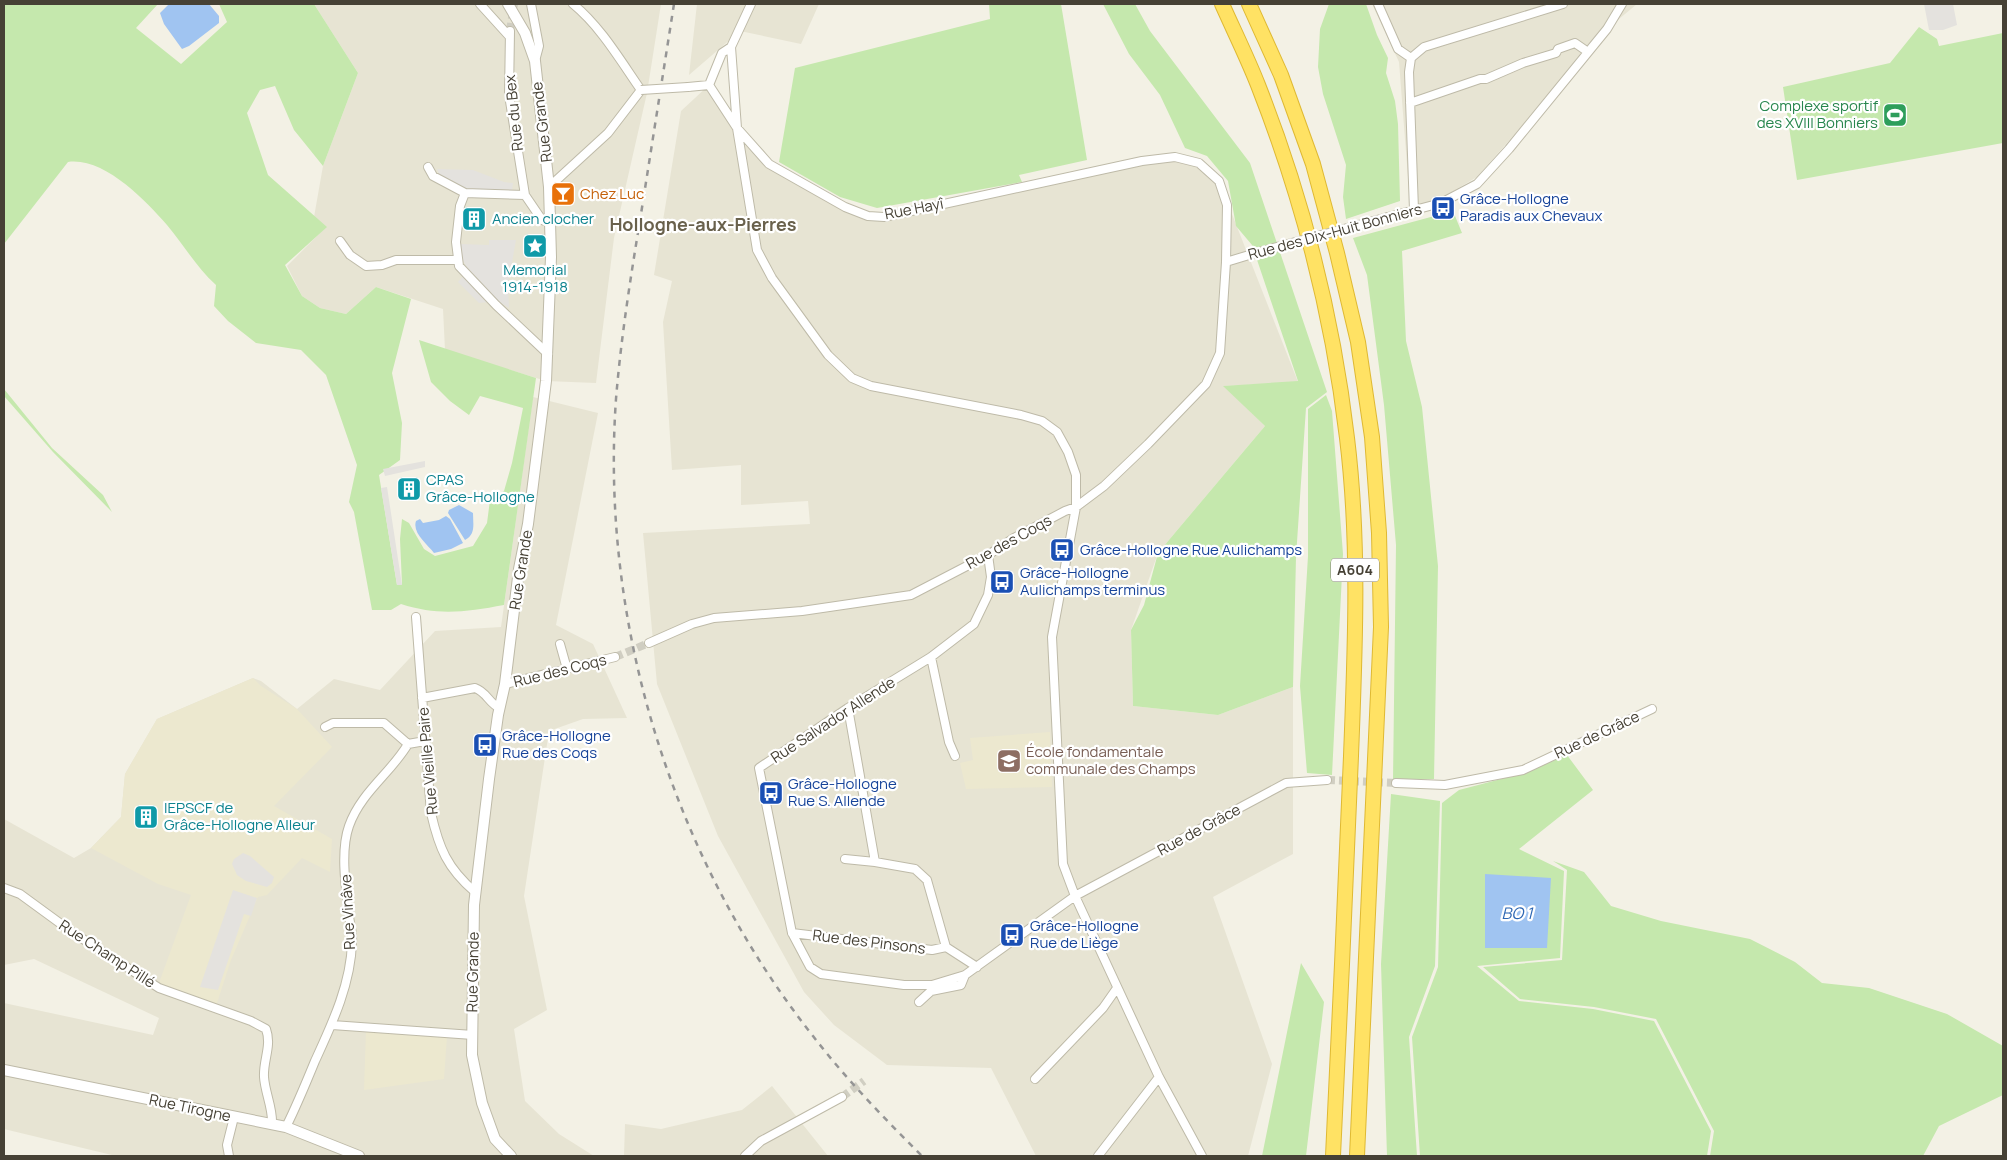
<svg xmlns="http://www.w3.org/2000/svg" width="2007" height="1160" viewBox="0 0 2007 1160" font-family="Manrope,sans-serif">
  <rect width="100%" height="100%" fill="#f3f1e5"/>
  <path fill="#e7e4d3" d="M314,4H661L647,93L614,238L596,383L546,381L445,350L443,309L376,287L346,314L320,308L302,296L287,266L326,227L314,217L323,166L358,73Z
    M697,4H819L801,44L740,31L689,75Z
    M1372,4H1637L1607,29L1477,177L1411,216L1399,62Z
    M709,85L769,164L845,207L884,217L1175,157L1199,163L1219,181L1298,382L1224,386L1265,426L1158,553L1131,630L1133,706L1218,715L1293,687V854L1213,897L1272,1064L1248,1156H1036L991,1068L887,1065L834,1025L804,992L718,836L657,684L643,533L810,524L808,501L741,505V465L672,470L663,322L672,281L654,275L681,111Z
    M533,397L598,413L556,625L593,644L627,718L583,719L549,731L524,896L547,1010L514,1029L525,1101L559,1134L594,1156H116L4,1129V1003L153,1035L159,1018L34,959L4,965V819L74,858L91,848L121,817L125,774L157,719L253,678L261,681L297,709L334,679L380,690L435,631L501,627Z
    M772,1086L828,1156H624L625,1124L661,1129L742,1110Z"/>
  <path fill="#ece8cf" d="M253,678L261,686L297,709L332,747L274,806L332,839L330,872L302,858L267,895L258,897L231,960L216,1006L159,983L191,895L158,884L91,848L121,817L125,774L157,719Z
    M1050,732L1052,787L966,789L960,763L973,760L970,738Z
    M366,1031L447,1036L444,1079L364,1090Z"/>
  <path fill="#c5e8ad" d="M4,4H158L136,28L181,64L227,22L219,4H314L358,73L323,166L294,130L275,86L260,90L247,113L268,175L327,227L285,265L302,296L320,308L346,314L376,287L411,299L392,373L402,423L400,460L379,475L397,585L402,584L400,539L402,519L409,523L424,549L435,556L473,546L487,523L490,500L504,491L512,463L523,408L480,396L469,415L450,401L431,382L419,340L536,378L504,605C466,612 438,616 401,604L391,610H372L354,512L349,502L357,465L326,375L301,350L256,343L228,321L214,306L216,285C196,267 184,245 167,225C145,200 104,157 68,162L4,244Z
    M989,4H1061L1087,160L1019,175L1022,182L877,208L840,197L779,162L795,68L990,19Z
    M1103,4H1135L1150,31L1250,163L1327,392L1306,408L1296,557L1293,687L1218,715L1133,706L1131,630L1144,605L1158,553L1265,426L1223,386L1298,381L1252,245L1236,226L1228,181L1207,156L1185,148L1160,95L1129,54Z
    M1329,4H1366L1377,35L1388,58L1386,73L1395,101L1398,124L1400,201L1346,219L1343,197L1346,165L1323,94L1318,67L1320,29Z
    M1919,27L1937,39L1939,46L2003,33V143L1797,180L1783,87L1890,63Z
    M1453,211L1462,233L1402,251L1406,341L1422,407L1438,566L1434,779L1393,780L1396,545L1384,405L1367,275L1353,238Z
    M4,389L52,448L103,495L112,512L53,452L4,396Z
    M1326,395L1332,411L1343,554L1332,775L1307,773L1300,686L1308,556V409Z
    M1567,755L1593,790L1519,849L1564,871L1560,958L1477,966L1519,1001L1593,1009L1654,1021L1711,1131L1707,1156H1420L1412,1037L1438,967L1442,803L1459,790L1524,773Z
    M1391,794L1440,801L1435,966L1409,1037L1417,1156H1387L1381,964Z
    M1553,861L1584,872L1611,906L1661,921L1750,939L1795,962L1822,983L1869,988L1947,1014L2003,1046V1095L1939,1126L1923,1156H1710L1714,1131L1656,1019L1594,1007L1520,999L1483,967L1562,960L1567,870Z
    M1301,963L1324,1002L1306,1156H1262Z"/>
  <path fill="#e4e2de" d="M1924,4H1953L1957,25L1943,30H1929Z
    M437,169L473,170L504,182L513,183L512,191H466L439,174Z
    M489,240H516L508,285L509,308L498,301L479,303L458,282L468,270L462,258L460,244L489,245Z
    M425,461V467L385,476L383,469Z
    M387,487L402,585H397L381,488Z
    M243,853L250,856L274,877L272,883L267,887L246,881L237,875L232,864L234,859Z
    M233,890L257,898L251,916L244,914L218,990L200,987Z"/>
  <path fill="#a0c4f1" d="M169,4H209L219,16V23L189,46L182,49L164,24L160,13Z
    M459,505L473,513C473,524 476,534 465,540L448,513L449,510Z
    M446,516L450,519L463,543L451,549L434,553C427,544 412,533 416,521L420,519L423,523L439,520Z
    M1485,874L1551,878L1547,948H1485Z"/>
  <g fill="none" stroke-linecap="round" stroke-linejoin="round">
    <path stroke="#d0cec2" stroke-width="8" stroke-dasharray="8 4" stroke-linecap="butt" d="M510,31L514,4
      M615,657L649,643
      M1327,780L1396,783
      M842,1097L864,1081"/>
    <defs>
      <path id="minor" d="M480,4L509,36
        M531,4L539,46L535,61
        M1378,4L1398,49L1411,58
        M510,31L509,95L525,195L542,220L551,223
        M731,47L737,128L757,250L772,278L828,355L852,378L871,386L1021,415L1042,421L1057,432L1068,452L1076,475V507L1052,637L1063,864L1075,896L1159,1077L1202,1156
        M709,85L722,53L731,47L751,4
        M688,87L709,85
        M1410,103L1480,79H1486L1523,63L1556,53L1558,49L1575,43L1588,52
        M428,167L433,176L465,193L525,195
        M549,187L608,133L641,90C620,60 601,27 573,4
        M465,193L460,206L456,242L459,266L496,305L548,354
        M1414,210L1409,72L1411,58L1424,47L1563,4
        M1388,217L1441,203L1477,184L1509,149L1607,29L1622,4
        M340,241L350,255L366,266L382,265L396,260H457
        M1226,262L1259,252
        M988,555L991,577L988,595L974,624L931,657L848,708L759,768L792,933L810,967L821,974L904,985H932L965,975L1075,896L1286,783L1327,780
        M416,617L431,813C439,848 447,868 475,892
        M649,643L692,624L714,618L802,611L911,595L988,555L1014,538L1065,511L1076,507L1104,486L1148,444L1206,384L1220,353L1226,262L1227,205L1219,181L1199,163L1175,157L1142,161L884,217L868,216L845,207L769,164L737,128L709,85
        M560,644L567,669
        M931,657L949,742L955,756
        M505,684L615,657
        M422,698L475,688C487,692 489,704 500,708
        M848,708L875,862L915,869L927,880L946,947L977,967
        M325,727L333,723H384L408,744
        M1396,783L1445,785L1523,770L1652,709
        M845,859L875,862
        M4,888L20,894L72,932L159,988L251,1021L266,1029C272,1046 263,1060 264,1077C265,1093 273,1108 272,1124
        M792,933L932,950L946,947
        M919,1002L931,991L961,985L965,975
        M332,1025L473,1035
        M1035,1079L1103,1008L1117,988
        M286,1127C297,1105 306,1083 315,1061C332,1024 351,984 352,942C353,934 350,925 349,916C346,890 340,851 349,826C361,792 391,773 408,744L425,741
        M229,1156L227,1145L234,1117
        M745,1156L761,1141L842,1097
        M1098,1156L1159,1077"/>
      <path id="tertiary" d="M508,4L525,33L535,61L549,187L551,257L546,381L528,524L519,569L505,684L498,715L489,779L474,905L472,1055L482,1103L495,1139L511,1156
        M4,1070L286,1127L359,1156"/>
      <path id="motorway" d="M1222,4C1234,31 1247,57 1258,85C1302,197 1333,318 1347,438C1360,544 1355,650 1351,756C1346,889 1339,1023 1333,1156
        M1249,4L1281,75L1313,164L1337,253L1358,342L1372,437L1379,533L1381,627L1357,1156"/>
    </defs>
    <use href="#minor" stroke="#bebaa8" stroke-width="10"/>
    <use href="#tertiary" stroke="#bebaa8" stroke-width="12"/>
    <use href="#motorway" stroke="#dfb933" stroke-width="16"/>
    <use href="#minor" stroke="#fff" stroke-width="8"/>
    <use href="#tertiary" stroke="#fff" stroke-width="10"/>
    <use href="#motorway" stroke="#ffe264" stroke-width="14"/>
    <path stroke="#959595" stroke-width="2.5" stroke-dasharray="6 6" stroke-linecap="butt" d="M674,4C663,74 652,144 641,214C631,275 621,337 616,399C600,625 673,859 813,1036C846,1079 884,1118 922,1156"/>
    <defs>
      <path id="minor-bridge" d="M641,90L688,87
        M1259,252L1388,217"/>
    </defs>
    <use href="#minor-bridge" stroke="#bebaa8" stroke-width="10" stroke-linecap="butt"/>
    <use href="#minor-bridge" stroke="#fff" stroke-width="8"/>
  </g>
  <defs>
    <symbol id="stadium-square" viewBox="-11 -11 22 22"><rect x="-9" y="-9" width="18" height="18" rx="4" fill="#2e9e5b" stroke="#fff"/><path d="M0-5a6.5 5 0 1 0 0 10a6.5 5 0 1 0 0-10ZM-3.5-1.8h7v3.6h-7Z" fill="#fff"/></symbol>
    <symbol id="bar-square" viewBox="-11 -11 22 22"><rect x="-9" y="-9" width="18" height="18" rx="4" fill="#e8710a" stroke="#fff"/><path d="M-6-5H6L.8 .8V4.5H3.5V6h-7V4.5H-.8V.8Z" fill="#fff"/></symbol>
    <symbol id="bus-square" viewBox="-11 -11 22 22"><rect x="-9" y="-9" width="18" height="18" rx="4" fill="#1a4fb4" stroke="#fff"/><path d="M-5-6H5V4H4V6H2V4H-2V6H-4V4H-5ZM-3.5-4V0h7V-4ZM-3.5 1.2v1.5H-2V1.2ZM2 1.2v1.5H3.5V1.2Z" fill="#fff"/></symbol>
    <symbol id="building-square" viewBox="-11 -11 22 22"><rect x="-9" y="-9" width="18" height="18" rx="4" fill="#0f9aa8" stroke="#fff"/><path d="M-4-6H4V6H1V3H-1V6H-4ZM-2.5-4.3h1.7v1.8h-1.7ZM.8-4.3h1.7v1.8H.8ZM-2.5-1h1.7V.8h-1.7ZM.8-1h1.7V.8H.8Z" fill="#fff"/></symbol>
    <symbol id="sight-square" viewBox="-11 -11 22 22"><rect x="-9" y="-9" width="18" height="18" rx="4" fill="#0f9aa8" stroke="#fff"/><path d="M0-6L1.8-2.2L6-1.7L2.9 1.2L3.7 5.4L0 3.3L-3.7 5.4L-2.9 1.2L-6-1.7L-1.8-2.2Z" fill="#fff"/></symbol>
    <symbol id="school-square" viewBox="-11 -11 22 22"><rect x="-9" y="-9" width="18" height="18" rx="4" fill="#8d6e63" stroke="#fff"/><path d="M0-5L7-2L0 1L-7-2ZM-4 1L0 2.5L4 1V4Q0 6-4 4Z" fill="#fff"/></symbol>
  </defs>
  <g fill-rule="evenodd">
    <use href="#stadium-square" x="1881" y="101" width="28" height="28"/>
    <use href="#bar-square" x="549" y="180" width="28" height="28"/>
    <use href="#bus-square" x="1429" y="194" width="28" height="28"/>
    <use href="#building-square" x="460" y="205" width="28" height="28"/>
    <use href="#sight-square" x="521" y="232" width="28" height="28"/>
    <use href="#building-square" x="395" y="475" width="28" height="28"/>
    <use href="#bus-square" x="1048" y="536" width="28" height="28"/>
    <use href="#bus-square" x="988" y="568" width="28" height="28"/>
    <use href="#bus-square" x="471" y="731" width="28" height="28"/>
    <use href="#school-square" x="995" y="747" width="28" height="28"/>
    <use href="#bus-square" x="757" y="779" width="28" height="28"/>
    <use href="#building-square" x="132" y="803" width="28" height="28"/>
    <use href="#bus-square" x="998" y="921" width="28" height="28"/>
  </g>
  <g text-anchor="middle" stroke-width="4.5" stroke-linejoin="round" paint-order="stroke">
    <rect fill="#fff" stroke="#7e7a72" stroke-width="1" x="1331" y="558.5" width="48" height="23" rx="4"/>
    <g font-size="14" font-weight="bold" fill="#464135">
      <text x="1355" y="575">A604</text>
    </g>
    <g font-size="15" fill="#27864d" stroke="#fff" text-anchor="end">
      <text x="1878" y="111">Complexe sportif<tspan x="1878" dy="17">des XVIII Bonniers</tspan></text>
    </g>
    <g font-size="15" fill="#464135" stroke="#fff">
      <text transform="translate(514 113) rotate(-96)" y="5">Rue du Bex</text>
      <text transform="translate(542 122) rotate(-97)" y="5">Rue Grande</text>
      <text transform="translate(914 209) rotate(-11)" y="5">Rue Hayî</text>
      <text transform="translate(1335 232) rotate(-15)" y="5">Rue des Dix-Huit Bonniers</text>
      <text transform="translate(1009 542) rotate(-29)" y="5">Rue des Coqs</text>
      <text transform="translate(521 570) rotate(-81)" y="5">Rue Grande</text>
      <text transform="translate(560 671) rotate(-14)" y="5">Rue des Coqs</text>
      <text transform="translate(833 720) rotate(-33)" y="5">Rue Salvador Allende</text>
      <text transform="translate(1597 735) rotate(-25)" y="5">Rue de Grâce</text>
      <text transform="translate(428 761) rotate(-95)" y="5">Rue Vieille Paire</text>
      <text transform="translate(1199 830) rotate(-28)" y="5">Rue de Grâce</text>
      <text transform="translate(348 912) rotate(-93)" y="5">Rue Vinâve</text>
      <text transform="translate(869 942) rotate(7)" y="5">Rue des Pinsons</text>
      <text transform="translate(107 954) rotate(33)" y="5">Rue Champ Pillé</text>
      <text transform="translate(473 972) rotate(-89)" y="5">Rue Grande</text>
      <text transform="translate(190 1108) rotate(12)" y="5">Rue Tirogne</text>
    </g>
    <g font-size="15" fill="#c56008" stroke="#fff" text-anchor="start">
      <text x="580" y="199">Chez Luc</text>
    </g>
    <g font-size="15" fill="#164399" stroke="#fff" text-anchor="start">
      <text x="1460" y="204">Grâce-Hollogne<tspan x="1460" dy="17">Paradis aux Chevaux</tspan></text>
      <text x="1080" y="555">Grâce-Hollogne Rue Aulichamps</text>
      <text x="1020" y="578">Grâce-Hollogne<tspan x="1020" dy="17">Aulichamps terminus</tspan></text>
      <text x="502" y="741">Grâce-Hollogne<tspan x="502" dy="17">Rue des Coqs</tspan></text>
      <text x="788" y="789">Grâce-Hollogne<tspan x="788" dy="17">Rue S. Allende</tspan></text>
      <text x="1030" y="931">Grâce-Hollogne<tspan x="1030" dy="17">Rue de Liège</tspan></text>
    </g>
    <g font-size="15" fill="#0d838f" stroke="#fff" text-anchor="start">
      <text x="492" y="224">Ancien clocher</text>
      <text x="535" y="275" text-anchor="middle">Memorial<tspan x="535" dy="17">1914-1918</tspan></text>
      <text x="426" y="485">CPAS<tspan x="426" dy="17">Grâce-Hollogne</tspan></text>
      <text x="164" y="813">IEPSCF de<tspan x="164" dy="17">Grâce-Hollogne Alleur</tspan></text>
    </g>
    <g font-size="15" fill="#785e54" stroke="#fff" text-anchor="start">
      <text x="1026" y="757">École fondamentale<tspan x="1026" dy="17">communale des Champs</tspan></text>
    </g>
    <g font-size="16" font-style="italic" fill="#2c66b3" stroke="#fff">
      <text x="1517" y="919">BO 1</text>
    </g>
    <g font-size="18" font-weight="bold" fill="#69614c" stroke="#fff">
      <text x="703" y="231">Hollogne-aux-Pierres</text>
    </g>
  </g>
  <rect width="2007" height="1160" fill="none" stroke="#464135" stroke-width="10"/>
</svg>
